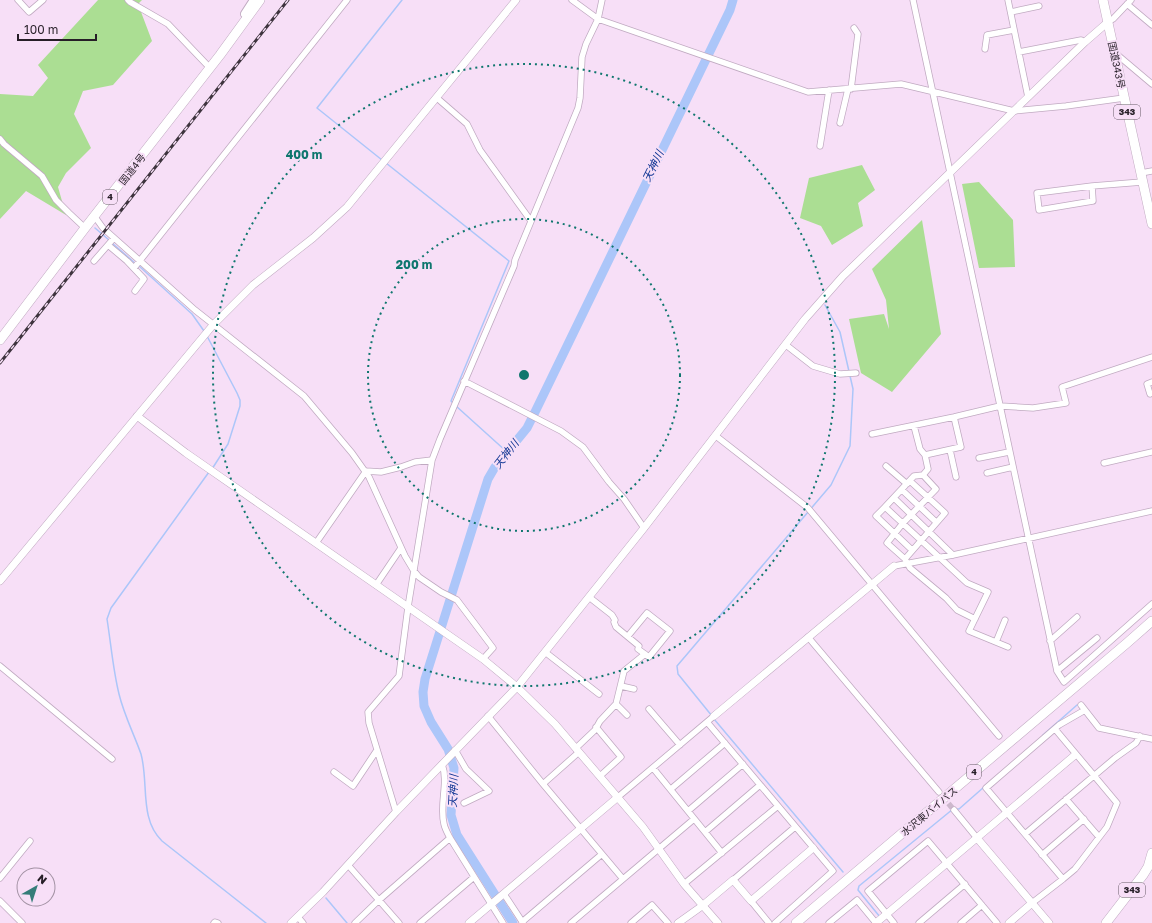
<svg xmlns="http://www.w3.org/2000/svg" width="1152" height="923" viewBox="0 0 1152 923" font-family="'Golos Text','Noto Sans JP',sans-serif">
  <rect width="100%" height="100%" fill="#f7dff7"/>
  <path fill="#abde93" d="M98,0H142L138,4L152,41L113,85L83,91L74,114L91,148L66,173L58,187L66,215L26,191L0,219V94L33,96L48,78L38,65Z
    M862,165L875,190L858,203L863,226L832,245L821,226L800,218L809,178Z
    M979,182L1013,220L1015,267L979,268L962,184Z
    M922,220L941,334L892,392L861,373L849,319L884,314L889,329L886,300L872,269Z"/>
  <g fill="none" stroke-linecap="round" stroke-linejoin="round">
    <path stroke="#acc6f9" stroke-width="1.5" d="M382,160L317,108L402,0
      M386,163L509,261L451,401L454,404
      M95,228L109,240
      M112,243L136,264
      M139,266L192,314L204,331
      M207,336L237,393L240,400V406L228,444L212,469
      M456,406L507,452
      M209,472L111,608L107,619C111,644 113,670 119,694C124,715 134,734 141,754C149,783 139,819 162,841L266,923
      M712,716L678,674L677,666L831,485L850,446L853,389L840,332L825,305
      M714,719L843,872
      M1043,735L1077,705
      M956,809H959L984,787
      M326,898L347,923
      M880,917L858,890L859,886L953,809"/>
    <path stroke="#acc6f9" stroke-width="9" d="M513,923L457,835L451,815L454,768L448,749L431,722L424,706L423,692L425,679L488,479L495,467L527,428L536,410L730,10L733,0"/>
    <path stroke="#cdb8cd" stroke-width="5.5" stroke-dasharray="5.5 3" stroke-linecap="butt" d="M943,797L954,810"/>
    <defs>
      <path id="minor" d="M18,0L29,12L43,0
        M128,0L130,2L168,24L210,68
        M572,0L598,19L808,92L901,84L1014,111L1066,106L1124,98
        M913,0L1057,671L1064,682L1152,604
        M1008,0L1028,97
        M1127,4L1152,25
        M1011,12L1039,6
        M1108,22L1113,19L1131,0
        M985,49L987,35L1014,30
        M1019,52L1081,40L1085,42
        M1114,52L1152,84
        M851,89L858,34L854,28
        M437,98L467,124L480,150L531,221
        M840,123L848,89
        M0,139L4,144L42,176L56,200L69,213L85,228
        M820,146L829,90
        M1141,173L1152,171
        M1092,186L1093,201L1039,210L1037,193L1092,186L1142,182
        M95,217L103,228L195,310L304,396L352,453L369,477L405,556L414,571L419,577L441,592L457,600L493,648L483,659
        M108,245L127,261L144,279L135,291
        M94,261L114,238
        M134,268L347,0
        M786,345L813,366L840,374L856,373
        M464,381L561,431L583,447L609,482L624,499L644,528
        M1150,394L1147,384L1152,382
        M914,426L920,449L925,455L928,469L923,475L914,476L885,507L967,583L988,592L969,631L1008,647
        M872,434L954,417L1000,406L1033,408L1066,403L1062,387L1152,357
        M716,436L808,508L999,736
        M950,450L956,477
        M925,455L961,447L954,417
        M979,458L1009,452
        M1104,463L1152,452
        M886,466L907,484
        M366,471L381,472L401,467L415,462L432,460
        M987,473L1013,467
        M910,481L945,513L905,559L910,568L946,598L957,610L975,619
        M902,490L936,522
        M894,498L953,555
        M885,507L876,516L912,550
        M316,543L366,471
        M905,559L887,543L903,523L936,489L923,475
        M894,566L953,555L1152,511
        M376,585L401,548
        M589,597L612,615L615,620L614,622L616,627L639,646L638,649L649,657L670,631L647,613L628,636
        M808,637L939,792
        M1050,641L1077,617
        M996,642L1005,620
        M545,652L599,694
        M0,666L112,759
        M1057,671L1097,638
        M621,686L634,689
        M616,704L627,715
        M1081,705L1099,728L1152,739
        M649,709L680,745
        M488,716L543,784L623,879
        M707,722L833,871L775,923
        M596,727L621,757L600,776
        M1055,729L1117,803L1107,827L1075,869L1063,879L986,788L1059,725L1085,710
        M576,748L595,730L600,721L616,704L624,671L645,654
        M455,750L466,769L489,791L464,803
        M442,764C449,783 439,804 444,824C445,829 448,834 450,838L503,923
        M653,768L722,853
        M334,772L353,786L377,750
        M543,784L579,752
        M671,789L725,743
        M618,797L714,716
        M1066,799L1099,837
        M954,810L977,838
        M688,811L743,764
        M396,812L369,723L368,712L399,676L408,607L432,460L440,439L514,266L515,260L578,108L580,98L582,57L586,44L598,19L602,0
        M705,832L760,785
        M1025,834L1115,758L1136,743L1140,736
        M1042,855L1084,819
        M348,865L399,923
        M0,878L30,841
        M733,880L795,827
        M684,884L778,806
        M504,894L523,923
        M0,901L22,923
        M751,901L769,923
        M1032,903L1063,879
        M298,917L303,923
        M522,922L602,854
        M214,923L215,922L218,923
        M355,923L379,900L450,838
        M420,923L474,877
        M571,923L694,819
        M631,923L652,905L668,923
        M829,923L857,900L876,923
        M894,923L868,891L928,841L997,923
        M919,923L965,884
        M961,923L982,905"/>
      <path id="tertiary" d="M137,416L186,453L483,659L517,687L555,724L643,827L684,884L718,923
        M0,581L213,325L253,285L313,238L347,207L516,0
        M714,716L894,566
        M977,838L1049,923
        M291,923L323,892L396,812L517,687L644,528L805,319L843,276L1085,42L1108,22
        M469,923L618,797
        M678,923L702,906L733,880L751,901L813,848
        M876,923L1075,755
        M1009,923L1032,903"/>
      <path id="secondary" d="M245,14L254,0"/>
      <path id="trunk" d="M1103,0L1152,224
        M0,340L85,228L220,55L260,0
        M796,923L1127,643L1152,621
        M1106,923L1143,875L1148,867L1152,853"/>
    </defs>
    <use href="#minor" stroke="#c0aac1" stroke-width="7"/>
    <use href="#tertiary" stroke="#c0aac1" stroke-width="8"/>
    <use href="#secondary" stroke="#c0aac1" stroke-width="10"/>
    <use href="#trunk" stroke="#c0aac1" stroke-width="10"/>
    <use href="#minor" stroke="#fff" stroke-width="5.5"/>
    <use href="#tertiary" stroke="#fff" stroke-width="7"/>
    <use href="#secondary" stroke="#fff" stroke-width="8"/>
    <use href="#trunk" stroke="#fff" stroke-width="9"/>
    <defs>
      <path id="rail" d="M0,363L288,0"/>
    </defs>
    <use href="#rail" stroke="#3e343e" stroke-width="3"/>
    <use href="#rail" stroke="#f7dff7" stroke-width="1.5" stroke-dasharray="4.5" stroke-linecap="butt"/>
  </g>
  <g fill="none" stroke="#0f766e" stroke-width="2" stroke-dasharray="2 4">
    <circle cx="524" cy="375" r="156"/>
    <circle cx="524" cy="375" r="311"/>
  </g>
  <g text-anchor="middle" stroke-width="4" stroke-linejoin="round" paint-order="stroke">
    <g fill="#f7dff7" stroke="#655865" stroke-width="1">
      <rect x="1114" y="105" width="26" height="14" rx="3"/>
      <rect x="103" y="190" width="14" height="14" rx="3"/>
      <rect x="967" y="765" width="14" height="14" rx="3"/>
      <rect x="1119" y="883" width="26" height="14" rx="3"/>
    </g>
    <g font-size="9" font-weight="bold" fill="#261e27">
      <text x="1127" y="115">343</text>
      <text x="110" y="200">4</text>
      <text x="974" y="775">4</text>
      <text x="1132" y="893">343</text>
    </g>
    <g font-size="10" fill="#261e27" stroke="#f7dff7">
      <text transform="translate(1117 65) rotate(78)" y="4">国道343号</text>
      <text transform="translate(132 169) rotate(-52)" y="4">国道4号</text>
      <text transform="translate(929 811) rotate(-40)" y="4">水沢東バイパス</text>
    </g>
    <g font-size="11" font-style="italic" fill="#103694" stroke="#f7dff7">
      <text transform="translate(653 166) rotate(-64)" y="4">天神川</text>
      <text transform="translate(506 454) rotate(-52)" y="4">天神川</text>
      <text transform="translate(453 791) rotate(-87)" y="4">天神川</text>
    </g>
  </g>
  <circle cx="524" cy="375" r="6" fill="#0f766e" stroke="#f7dff7" stroke-width="2"/>
  <g font-size="12" text-anchor="middle" font-weight="bold" fill="#0f766e" stroke="#f7dff7" stroke-width="4" stroke-linejoin="round" paint-order="stroke">
    <text x="304" y="159">400 m</text>
    <text x="414" y="269">200 m</text>
  </g>
  <g transform="translate(36 887) rotate(39)"><circle r="19" fill="#f7dff7" stroke="#a392a4"/>
  <path d="M0-3L7 15L0 10L-7 15Z" fill="#357d79"/>
  <text y="-6" font-size="11" font-weight="bold" text-anchor="middle" fill="#261e27">N</text>
  </g>
  <path d="M18 34v6h78v-6" fill="none" stroke="#261e27" stroke-width="2"/>
  <text x="24" y="34" font-size="12" fill="#261e27" stroke="#f7dff7" stroke-width="3" paint-order="stroke">100 m</text>
</svg>
